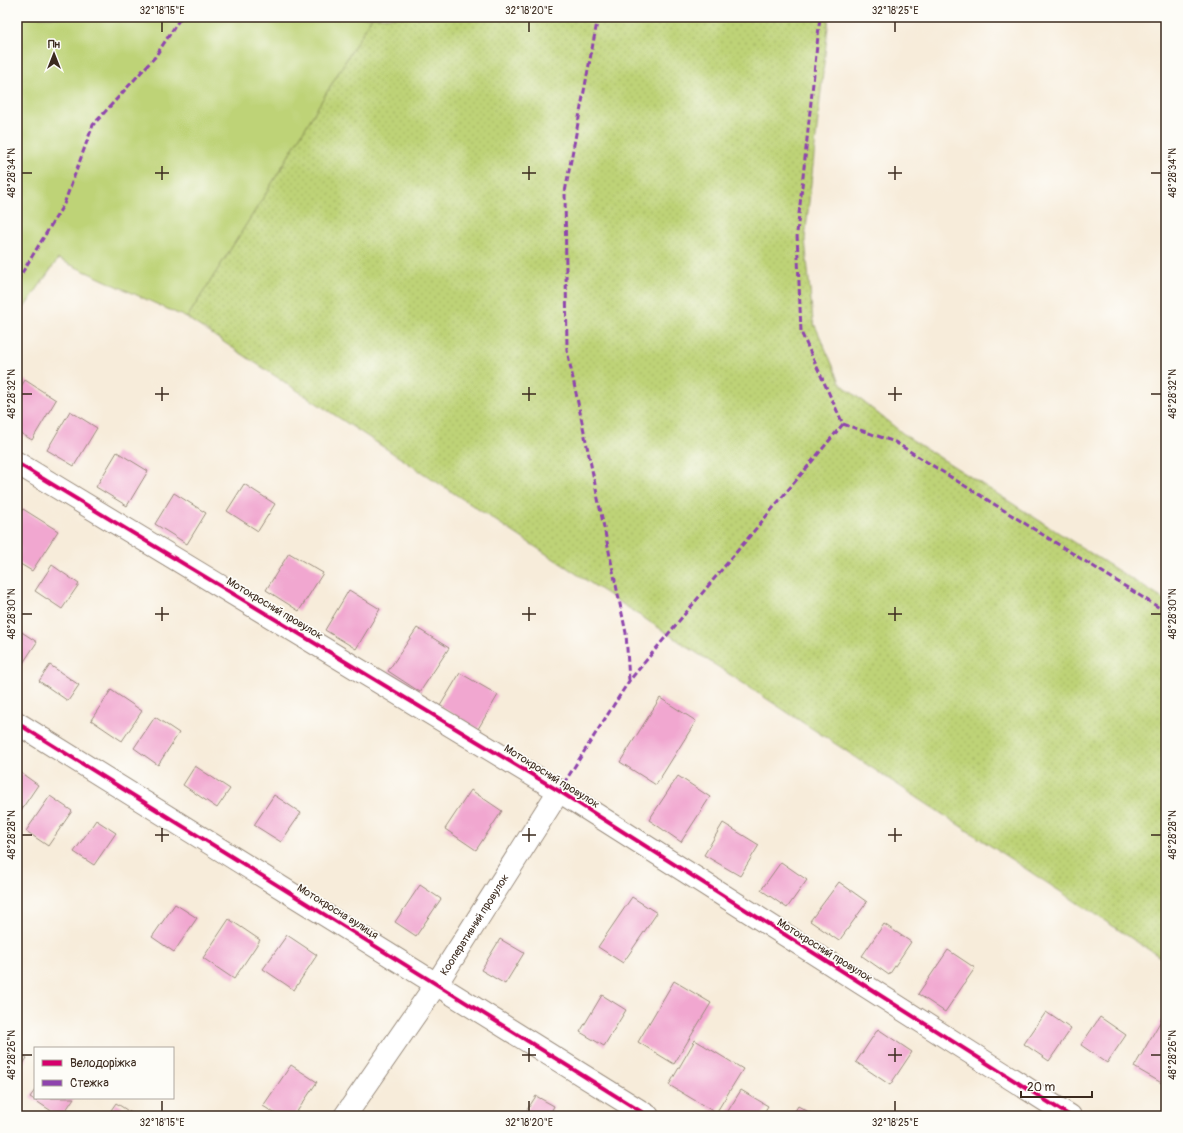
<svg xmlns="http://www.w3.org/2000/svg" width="1183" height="1133" viewBox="0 0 1183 1133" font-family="Pangolin,sans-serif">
  <defs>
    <pattern id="garden-dots" width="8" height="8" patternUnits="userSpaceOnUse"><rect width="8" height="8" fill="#bed377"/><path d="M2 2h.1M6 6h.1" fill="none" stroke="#a4b566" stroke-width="1.8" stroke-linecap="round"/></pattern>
  </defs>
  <rect width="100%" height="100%" fill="#fdfcf7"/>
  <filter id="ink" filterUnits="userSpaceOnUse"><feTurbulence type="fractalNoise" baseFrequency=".025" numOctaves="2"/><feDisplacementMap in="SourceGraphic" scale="8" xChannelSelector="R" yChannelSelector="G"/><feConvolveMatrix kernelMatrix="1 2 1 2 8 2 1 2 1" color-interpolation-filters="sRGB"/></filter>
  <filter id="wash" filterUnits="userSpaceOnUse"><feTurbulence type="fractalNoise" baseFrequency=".012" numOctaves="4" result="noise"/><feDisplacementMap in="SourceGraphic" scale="16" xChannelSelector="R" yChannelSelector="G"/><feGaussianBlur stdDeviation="0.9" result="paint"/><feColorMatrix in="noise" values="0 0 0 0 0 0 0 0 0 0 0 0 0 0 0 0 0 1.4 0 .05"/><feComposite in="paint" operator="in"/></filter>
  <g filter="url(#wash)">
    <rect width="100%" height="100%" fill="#f7ecda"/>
    <path fill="#bed377" stroke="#7c7e4a" d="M17,17H372L265,195L187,318L58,259L17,318Z"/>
    <path fill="url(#garden-dots)" stroke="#7c7e4a" d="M372,17H829L805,239L813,321L841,384L906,436L1166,601V961L187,318L265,195Z"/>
    <g id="blocks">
      <path fill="#f1a7d0" d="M25,380L56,400L32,440L17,431V393Z
        M70,411L97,428L74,466L47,450Z
        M117,452L148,471L127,506L96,487Z
        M244,484L275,504L258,531L227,511Z
        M174,493L206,513L187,544L155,524Z
        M23,509L58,531L32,571L17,562V518Z
        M289,553L323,573L299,611L266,590Z
        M52,565L79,584L62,609L35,591Z
        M349,590L380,609L356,649L325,630Z
        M417,628L449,648L420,692L388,671Z
        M17,629L37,642L17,672Z
        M50,665L79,685L68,701L39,681Z
        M460,673L498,695L478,729L440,706Z
        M111,690L142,711L122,741L91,720Z
        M660,698L696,721L656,785L620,762Z
        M155,717L179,733L158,765L134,748Z
        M195,766L230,789L217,808L183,785Z
        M17,770L38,785L19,813L17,811Z
        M678,776L710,797L681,842L649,820Z
        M471,790L502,811L476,850L445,829Z
        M274,795L301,813L281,842L254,825Z
        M50,796L72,811L48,846L26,831Z
        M96,820L116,833L94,865L74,852Z
        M723,823L759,845L740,876L704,855Z
        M781,862L807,880L787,908L761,890Z
        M839,882L867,902L839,941L810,921Z
        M420,885L441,899L416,936L395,922Z
        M632,897L657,913L623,963L598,947Z
        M175,904L197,918L174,952L152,937Z
        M229,919L260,940L234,979L203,958Z
        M884,924L911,942L889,975L862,956Z
        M287,935L317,955L294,990L263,969Z
        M500,939L524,953L505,984L481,970Z
        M948,950L975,968L945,1012L918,994Z
        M674,981L711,1003L674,1064L638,1042Z
        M602,995L626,1010L604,1046L580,1032Z
        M1046,1012L1071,1029L1049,1061L1024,1044Z
        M1100,1017L1126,1035L1107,1063L1081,1045Z
        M1163,1017L1166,1018L1165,1085L1134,1067Z
        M878,1029L912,1052L890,1085L856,1062Z
        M695,1040L743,1069L716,1113L669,1085Z
        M17,1051L27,1058L17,1073Z
        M291,1065L317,1082L294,1116H279L263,1106Z
        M35,1090V1098H74L62,1116H59L30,1097Z
        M741,1090L768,1106L762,1116H725Z
        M536,1096L554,1106L549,1116H523Z
        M116,1103L136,1116H107Z
        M798,1106L816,1116H792Z"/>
    </g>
  </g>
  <g filter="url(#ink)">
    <use href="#blocks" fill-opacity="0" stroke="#998b7c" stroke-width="1"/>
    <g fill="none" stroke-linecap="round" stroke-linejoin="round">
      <defs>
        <g id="street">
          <path d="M17,463L559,791L1070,1116"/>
          <path d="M17,723L648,1116"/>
          <path id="s1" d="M345,1116L437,983L559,791"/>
        </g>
      </defs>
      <use href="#street" stroke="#998b7c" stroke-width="24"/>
      <use href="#street" stroke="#fff" stroke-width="22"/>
      <path stroke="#8e44ad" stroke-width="3" stroke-dasharray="6 3" stroke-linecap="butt" d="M598,17L565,192L567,350L626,633L629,681
        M17,281L64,204L93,125L155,57L181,17
        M843,424L895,442L1166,612
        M559,791L629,681L843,424L801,332L797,233L820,17"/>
      <defs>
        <path id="cycleway" d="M17,463L559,791L1070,1116
          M17,723L648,1116"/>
      </defs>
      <use href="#cycleway" stroke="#fdfcf7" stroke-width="6"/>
      <use href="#cycleway" stroke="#d6006c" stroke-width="4"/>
    </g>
  </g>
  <path fill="none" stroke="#3b2a1e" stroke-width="1.5" d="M162,22V32M529,22V32M895,22V32M162,166V180M529,166V180M895,166V180M22,173H32M155,173H169M522,173H536M888,173H902M1151,173H1161M162,387V401M529,387V401M895,387V401M22,394H32M155,394H169M522,394H536M888,394H902M1151,394H1161M162,607V621M529,607V621M895,607V621M22,614H32M155,614H169M522,614H536M888,614H902M1151,614H1161M162,828V842M529,828V842M895,828V842M22,835H32M155,835H169M522,835H536M888,835H902M1151,835H1161M529,1048V1062M895,1048V1062M22,1055H32M522,1055H536M888,1055H902M1151,1055H1161M162,1101V1111M529,1101V1111M895,1101V1111"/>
  <g text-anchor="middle" stroke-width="3.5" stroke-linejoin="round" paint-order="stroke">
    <g font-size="11" fill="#3b2a1e" stroke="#fdfcf7">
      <text transform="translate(275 608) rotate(31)" y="4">Мотокросний провулок</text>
      <text transform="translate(552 776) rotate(32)" y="4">Мотокросний провулок</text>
      <text transform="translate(338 911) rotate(32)" y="4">Мотокросна вулиця</text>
      <text dy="4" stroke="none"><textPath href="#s1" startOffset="231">Кооперативний провулок</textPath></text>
      <text transform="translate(825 950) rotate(32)" y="4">Мотокросний провулок</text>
    </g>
  </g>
  <rect width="1183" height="1133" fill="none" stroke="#fdfcf7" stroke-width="44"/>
  <rect x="34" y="1047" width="140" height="52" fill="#fdfcf7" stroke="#afa8a0"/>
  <rect x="42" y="1060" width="20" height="6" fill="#d6006c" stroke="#afa8a0"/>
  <text x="70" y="1067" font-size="12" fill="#3b2a1e">Велодоріжка</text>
  <rect x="42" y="1080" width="20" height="6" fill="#8e44ad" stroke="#afa8a0"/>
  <text x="70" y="1087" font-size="12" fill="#3b2a1e">Стежка</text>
  <g transform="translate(54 54)" stroke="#fdfcf7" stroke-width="3" paint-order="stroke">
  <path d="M0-3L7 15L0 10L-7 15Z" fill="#3b2a1e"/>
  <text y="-6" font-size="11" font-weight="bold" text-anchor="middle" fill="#3b2a1e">Пн</text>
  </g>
  <path d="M1021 1091v6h71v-6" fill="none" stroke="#3b2a1e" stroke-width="2"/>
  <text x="1027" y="1091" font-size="12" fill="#3b2a1e" stroke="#fdfcf7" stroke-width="3" paint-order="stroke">20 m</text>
  <rect x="22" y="22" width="1139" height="1089" fill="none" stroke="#3b2a1e" stroke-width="1.5"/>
  <g font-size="10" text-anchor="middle" fill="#3b2a1e">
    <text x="162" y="14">32°18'15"E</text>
    <text x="529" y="14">32°18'20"E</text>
    <text x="895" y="14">32°18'25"E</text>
    <text transform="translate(11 173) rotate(-90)" y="4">48°28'34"N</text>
    <text transform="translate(1172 173) rotate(-90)" y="4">48°28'34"N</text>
    <text transform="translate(11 394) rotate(-90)" y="4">48°28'32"N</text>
    <text transform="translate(1172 394) rotate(-90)" y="4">48°28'32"N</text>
    <text transform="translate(11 614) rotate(-90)" y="4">48°28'30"N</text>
    <text transform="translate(1172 614) rotate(-90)" y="4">48°28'30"N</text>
    <text transform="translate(11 835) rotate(-90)" y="4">48°28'28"N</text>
    <text transform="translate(1172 835) rotate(-90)" y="4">48°28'28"N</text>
    <text transform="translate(11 1055) rotate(-90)" y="4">48°28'26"N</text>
    <text transform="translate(1172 1055) rotate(-90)" y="4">48°28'26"N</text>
    <text x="162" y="1126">32°18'15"E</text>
    <text x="529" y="1126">32°18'20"E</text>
    <text x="895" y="1126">32°18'25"E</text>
  </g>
</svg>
